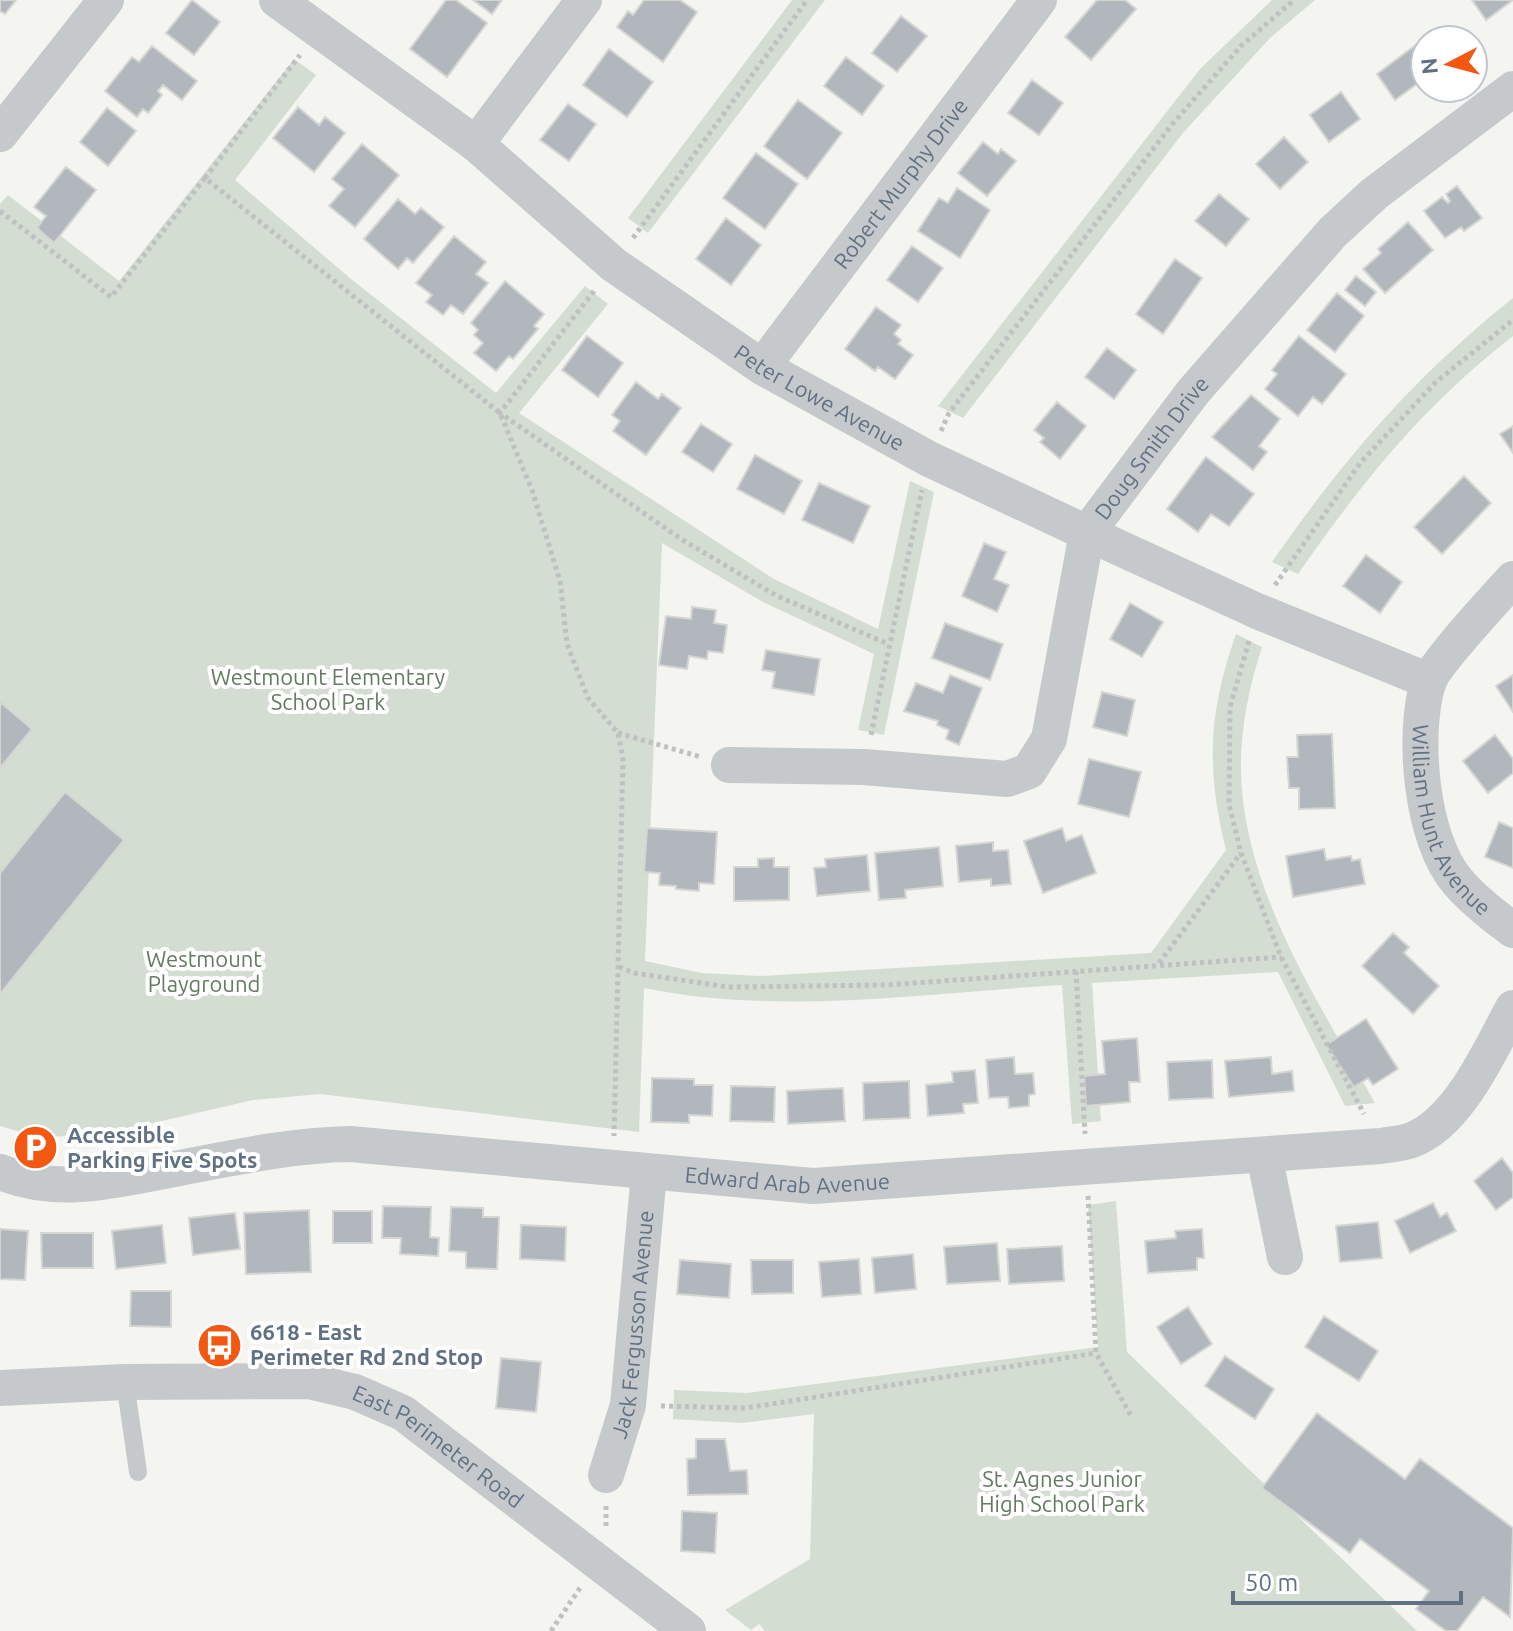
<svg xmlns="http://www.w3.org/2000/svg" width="1513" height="1631" viewBox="0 0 1513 1631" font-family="Ubuntu,sans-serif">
  <rect width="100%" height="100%" fill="#f4f5f0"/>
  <path fill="#d4ddd1" d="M792,0H825L648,233L628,218Z
    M1272,0H1315L1270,38L1183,133L963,418L938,406L1200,69Z
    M294,59L316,75L235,180L351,279L496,393L585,286L608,304L519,413L774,579L878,629L910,481L934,492L884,735L858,730L874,654L763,602L662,543L645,961L702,973L760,976L1151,953L1226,850C1206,768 1208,714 1236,634L1262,647C1249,687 1240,730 1241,772C1244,892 1319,1002 1375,1103L1345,1106L1278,972L1092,983L1101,1121L1072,1124L1062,985C924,993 781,1016 644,988L639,1132L320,1094L253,1100L101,1135L38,1137L0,1126V204L8,195L119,281Z
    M1513,298V336C1421,408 1364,480 1298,574L1272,562C1345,457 1414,377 1513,298Z
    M1116,1201L1127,1352L1417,1631H765L759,1624L751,1630L725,1610L810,1559L814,1414L742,1423L673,1419L674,1390L747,1393L1098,1347L1088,1205Z"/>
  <path fill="#b1b7bd" stroke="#d5d6d3" stroke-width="2" d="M0,0H16L5,14L0,11Z
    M192,0L220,22L194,55L166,33Z
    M446,0H456L487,23L447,77L410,49Z
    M473,0H502L492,14Z
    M644,0H680L697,12L663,62L617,27L628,11L633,15Z
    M1097,0H1125L1136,9L1091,60L1065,37Z
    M1472,0H1513L1486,20Z
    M901,16L927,36L897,72L872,53Z
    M1440,32L1446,40H1429Z
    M1425,43V78L1395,100L1377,74L1417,44L1420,47Z
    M152,46L197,81L182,100L163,85L158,91L162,95L148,113L143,109L137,117L105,91L132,57L139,62Z
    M609,49L653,82L627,117L583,85Z
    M846,57L884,86L862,115L824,86Z
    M1032,80L1063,103L1039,135L1008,113Z
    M1341,92L1360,119L1329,142L1310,115Z
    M798,100L842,133L807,179L764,146Z
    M568,104L596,124L569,161L540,140Z
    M298,107L319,125L325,117L345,133L314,172L273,138Z
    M107,108L136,131L108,166L80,142Z
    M1284,137L1308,162L1280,189L1256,164Z
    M983,142L998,154L1001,149L1016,161L987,196L958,173Z
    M362,144L399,175L355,227L329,206L344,189L332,179Z
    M756,153L798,184L765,229L723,198Z
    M66,167L96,190L54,243L37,228L46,216L34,207Z
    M1457,186L1482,218L1464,231L1461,227L1445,238L1424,211L1442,197L1448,203L1450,201L1446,194Z
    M957,188L990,210L960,258L918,231L939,198L948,203Z
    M1219,194L1249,219L1226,246L1195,221Z
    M398,199L415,214L421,208L444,227L413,263L407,258L398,269L364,239Z
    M726,218L761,245L731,285L696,259Z
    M1408,222L1433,250L1385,293L1363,269L1381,253L1378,249Z
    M454,236L486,262L476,274L488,283L463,314L451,305L443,315L426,302L432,295L416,283Z
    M912,246L943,268L918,302L887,280Z
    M1175,259L1202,278L1163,334L1136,314Z
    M1356,276L1376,292L1365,306L1345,290Z
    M505,281L544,314L534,326L538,329L513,359L509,356L496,371L474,353L483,343L474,335L478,330L471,323Z
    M1337,293L1364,316L1335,352L1307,330Z
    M876,307L901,325L894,334L901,340L898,344L913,355L895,379L878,367L875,371L845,349Z
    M587,336L623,363L598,397L562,370Z
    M1299,336L1346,374L1322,404L1313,397L1298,416L1265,389L1277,374L1272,370Z
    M1107,348L1136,370L1114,399L1085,377Z
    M636,382L658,399L662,394L681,408L646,455L613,431L620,421L612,415Z
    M1251,395L1280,419L1259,446L1267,452L1253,470L1212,437Z
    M1057,402L1086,426L1060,459L1040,442L1044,438L1034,430Z
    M701,424L732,444L713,472L682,452Z
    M1513,426V453L1500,434Z
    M755,455L802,481L784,514L737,489Z
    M1206,457L1254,494L1229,526L1211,514L1198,532L1167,509Z
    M1464,476L1491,503L1442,554L1414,527Z
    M819,483L870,506L853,543L802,520Z
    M984,543L1006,552L994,579L1009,585L997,612L962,596Z
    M1366,555L1402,582L1380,613L1343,586Z
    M1130,603L1163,622L1142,657L1110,639Z
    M692,607L716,610L714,623L727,625L723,653L708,651L707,659L689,656L687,669L659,665L666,616L691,619Z
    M945,623L1003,644L990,680L932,658Z
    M766,650L820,659L814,695L772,688L775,672L762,670Z
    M950,675L982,688L959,745L946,739L949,730L937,725L938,721L904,711L916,683L943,693Z
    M1513,675V712L1496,686Z
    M1102,692L1135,700L1127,736L1093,727Z
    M0,702L32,729L0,768Z
    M1332,734L1335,808L1299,809V788H1289L1287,757H1298L1297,735Z
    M1495,735L1513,759V773L1488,793L1463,761Z
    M1089,759L1141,772L1129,817L1078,804Z
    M65,792L124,840L0,994V873Z
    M1499,822L1513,828V868L1485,857Z
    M647,828L717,832L714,884L699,883V891L676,889V886L659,885L660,873L644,872Z
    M1062,828L1066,841L1082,835L1096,873L1043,893L1024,841Z
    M993,842V851L1008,850L1011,884L991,886V879L959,882L956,846Z
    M939,847L943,886L905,890L906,898L879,900L875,853Z
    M1324,849L1326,860L1351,856L1352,861L1360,859L1365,884L1293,897L1286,856Z
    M867,855L870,891L817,896L814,868L826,867L825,859Z
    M774,858V867H789V900L734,901V867H758V859Z
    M1393,933L1409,947L1404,953L1439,986L1413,1014L1362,966Z
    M1366,1019L1398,1069L1373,1085L1368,1078L1354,1087L1326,1045Z
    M1137,1038L1140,1082H1129L1130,1102L1086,1106L1084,1076L1105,1074L1102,1041Z
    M1014,1057L1015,1074L1033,1073L1035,1094L1029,1095V1106L1009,1108L1008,1097L989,1098L986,1060Z
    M1271,1057L1272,1074L1292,1071L1294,1091L1229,1097L1225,1061Z
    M1212,1060L1213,1098L1169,1100L1167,1062Z
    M975,1070L978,1103L963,1104L964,1113L928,1116L926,1085L953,1082L952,1072Z
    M652,1078L694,1079V1085H713L712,1116L689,1115V1123L651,1122Z
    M909,1081L910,1118L864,1120L863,1083Z
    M731,1086L775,1087L774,1122L730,1121Z
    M843,1088L845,1121L788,1124L787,1091Z
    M1502,1158L1513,1173V1197L1496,1210L1474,1181Z
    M1433,1203L1440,1217L1447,1213L1456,1231L1410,1253L1395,1221Z
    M383,1206L431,1207L430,1237L439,1238L438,1256L400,1254L401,1238H382Z
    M451,1207L483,1208V1217H499L497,1269L466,1268V1252L449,1251Z
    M309,1210L311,1272L246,1274L244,1213Z
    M333,1211H372V1243H333Z
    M235,1213L240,1249L193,1255L189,1218Z
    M1378,1222L1382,1258L1340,1262L1336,1226Z
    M162,1225L166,1263L116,1269L112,1231Z
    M521,1225L566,1227L565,1261L520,1259Z
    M0,1229L28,1231L25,1280L0,1279Z
    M1202,1229L1204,1258H1197V1270L1148,1273L1145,1241L1176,1238L1175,1231Z
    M41,1233H93V1268H42Z
    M997,1243L1000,1281L947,1284L944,1247Z
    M1062,1246L1064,1281L1009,1284L1007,1249Z
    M913,1254L916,1289L875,1293L872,1258Z
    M859,1259L861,1294L822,1297L819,1262Z
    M680,1260L731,1264L729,1298L677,1294Z
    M751,1260H793V1293L752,1294Z
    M131,1291H171V1327L130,1326Z
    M1188,1307L1212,1344L1181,1364L1157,1327Z
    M1324,1316L1378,1351L1359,1381L1305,1347Z
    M1225,1356L1274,1389L1255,1419L1205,1386Z
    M501,1358L541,1362L536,1412L496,1408Z
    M1317,1413L1405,1479L1420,1459L1513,1528L1510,1617L1483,1597L1457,1631H1446L1416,1609L1429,1591L1360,1539L1350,1553L1262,1488Z
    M696,1439H725L730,1471L747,1470L748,1494L688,1495L687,1459L696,1458Z
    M682,1511L717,1513L715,1553L681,1551Z"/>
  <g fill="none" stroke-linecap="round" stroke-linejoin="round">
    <path stroke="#bfc0c2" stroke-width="5" stroke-dasharray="4 4" stroke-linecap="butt" d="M205,178L300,55
      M0,211L111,297L205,178L500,413L532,490L560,581L567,644L588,698L618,733L623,759L614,1136
      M633,238L807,0
      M594,291L500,413L681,539L777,596L888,644
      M941,431L949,413L1174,122L1241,46L1294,0
      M1275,585L1361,462L1436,382L1513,320
      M1249,641L1230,707L1229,804L1241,853L1281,957L1364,1114
      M618,733L701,757
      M871,735L922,490
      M1159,963L1241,853
      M619,967L634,973L728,987L886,985L1281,957
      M1076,971L1085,1134
      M1088,1196L1096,1353L1131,1416
      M661,1406L746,1408L1096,1353
      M606,1526V1504
      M551,1631L580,1588"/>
    <path stroke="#c6c9cc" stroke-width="18" d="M125,1382L138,1472"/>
    <g stroke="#c6c9cc" stroke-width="36">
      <path id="s1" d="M277,0L476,144L614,265L762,367L929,459L1087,533L1257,611L1429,681"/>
      <path d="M0,134L106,0"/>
      <path d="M476,144L584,0"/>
      <path id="s2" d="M762,367L1039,0"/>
      <path id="s3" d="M1513,579C1496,598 1434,664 1428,683C1412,735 1421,840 1458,882C1473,900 1494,916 1513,930"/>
      <path id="s4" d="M729,765L864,767L1007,779L1029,771L1049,739L1087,533L1193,392L1332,233L1374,194L1513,89"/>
      <path d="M1264,1155L1285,1257"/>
      <path id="s5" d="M0,1172C58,1196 115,1180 174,1169C233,1158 291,1145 350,1144L813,1186L1381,1146C1390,1144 1402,1144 1412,1140C1459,1122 1490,1050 1513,1008"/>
      <path id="s6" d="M0,1388L125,1382L309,1381L355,1392L403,1413L688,1631"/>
      <path id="s7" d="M606,1475L628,1405L649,1173"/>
    </g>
  </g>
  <defs>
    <symbol id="parking-disc" viewBox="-11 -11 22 22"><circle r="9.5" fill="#f35812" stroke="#fff"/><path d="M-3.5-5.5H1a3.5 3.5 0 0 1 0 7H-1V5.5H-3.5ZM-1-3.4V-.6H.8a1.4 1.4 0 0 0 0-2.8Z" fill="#fff"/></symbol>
    <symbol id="bus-disc" viewBox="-11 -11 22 22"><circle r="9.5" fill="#f35812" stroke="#fff"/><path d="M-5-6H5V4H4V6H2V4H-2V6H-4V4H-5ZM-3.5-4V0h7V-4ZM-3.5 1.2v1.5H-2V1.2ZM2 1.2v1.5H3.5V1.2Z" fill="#fff"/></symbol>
  </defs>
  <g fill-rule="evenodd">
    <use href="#parking-disc" x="10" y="1122" width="51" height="51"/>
    <use href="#bus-disc" x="194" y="1320" width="51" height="51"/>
  </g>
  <g text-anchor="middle" stroke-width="8" stroke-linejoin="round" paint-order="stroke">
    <g font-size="22" fill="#617184" stroke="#fff">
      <text dy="8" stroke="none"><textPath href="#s2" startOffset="230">Robert Murphy Drive</textPath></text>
      <text dy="8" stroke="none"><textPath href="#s1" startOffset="674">Peter Lowe Avenue</textPath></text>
      <text dy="8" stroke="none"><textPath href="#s4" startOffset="656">Doug Smith Drive</textPath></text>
      <text dy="8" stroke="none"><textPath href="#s3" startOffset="280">William Hunt Avenue</textPath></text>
      <text dy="8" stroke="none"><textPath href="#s5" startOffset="794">Edward Arab Avenue</textPath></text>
      <text dy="8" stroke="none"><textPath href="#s7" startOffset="154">Jack Fergusson Avenue</textPath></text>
      <text dy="8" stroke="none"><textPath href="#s6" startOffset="456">East Perimeter Road</textPath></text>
    </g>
    <g font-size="22" fill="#637b60" stroke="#fff">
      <text x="328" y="685">Westmount Elementary<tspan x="328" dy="25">School Park</tspan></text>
      <text x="204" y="967">Westmount<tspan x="204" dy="25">Playground</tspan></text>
      <text x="1062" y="1487">St. Agnes Junior<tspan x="1062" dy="25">High School Park</tspan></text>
    </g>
    <g font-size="22" font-weight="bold" fill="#617184" stroke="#fff" text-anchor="start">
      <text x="67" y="1143">Accessible<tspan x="67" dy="25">Parking Five Spots</tspan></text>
      <text x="250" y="1340">6618 - East<tspan x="250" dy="25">Perimeter Rd 2nd Stop</tspan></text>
    </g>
  </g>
  <g transform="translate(1449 64) rotate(264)"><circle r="38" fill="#ffffff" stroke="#c0c6ce" stroke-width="2"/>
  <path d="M0-6L14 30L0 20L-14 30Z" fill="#f35812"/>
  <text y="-12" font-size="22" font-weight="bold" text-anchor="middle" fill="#617184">N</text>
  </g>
  <path d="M1233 1591v12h228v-12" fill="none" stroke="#617184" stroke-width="4"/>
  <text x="1245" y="1591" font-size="24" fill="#617184" stroke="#ffffff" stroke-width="6" paint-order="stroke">50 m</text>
</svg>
